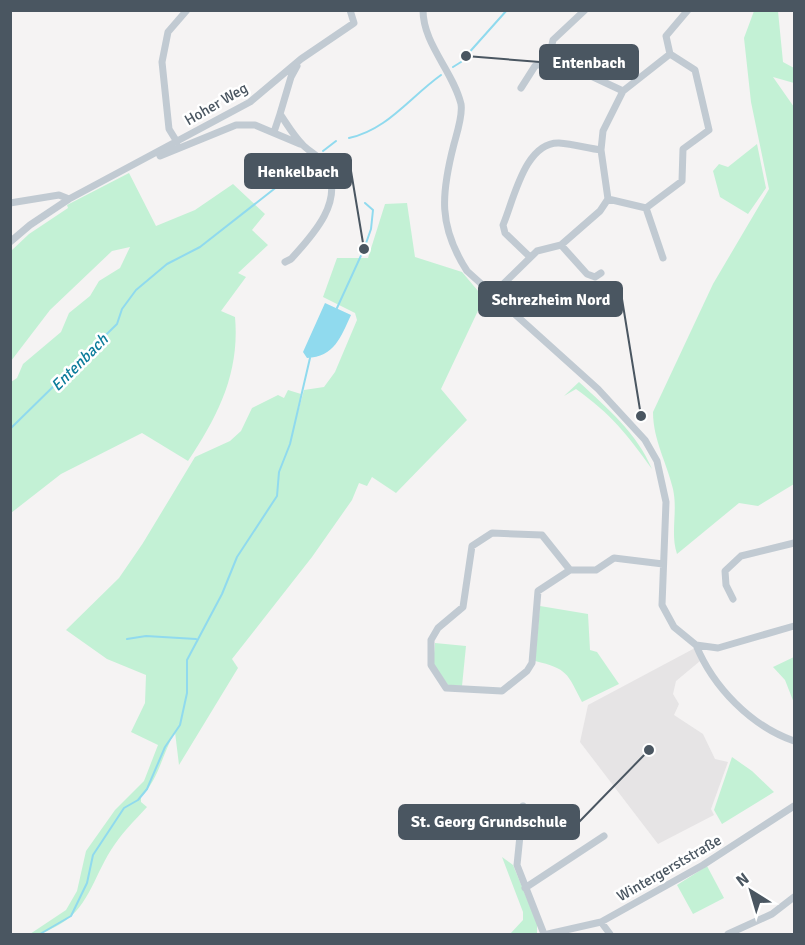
<svg xmlns="http://www.w3.org/2000/svg" width="805" height="945" viewBox="0 0 805 945" font-family="Signika,sans-serif">
  <rect width="100%" height="100%" fill="#f5f3f3"/>
  <path fill="#e6e4e5" d="M695,648L700,661L676,681L673,694L679,704L674,715L703,734L715,759L728,762L711,809L714,815L658,844L580,742L588,705Z"/>
  <path fill="#c3f1d5" d="M754,11H778L783,62L794,68V83L773,77L794,107V484L758,506L739,503L677,554C670,533 678,512 673,489C667,463 653,440 653,412L713,284L769,189L751,102L744,38Z
    M757,144L766,188L748,214L720,197L713,171L719,164L728,167Z
    M129,173L156,226L195,210L233,184L265,214L252,230L268,245L238,273L246,277L221,311L235,317C240,373 218,416 188,461L142,433L61,474L11,513V382L17,378L23,364L61,332L69,313L90,296L99,281L120,268L130,247L112,251L50,310L11,361V251L29,234L68,208L67,205Z
    M407,203L415,257L462,272L484,298L441,389L467,420L396,493L372,477L367,486L359,483L352,500L312,557L232,659L238,668L179,765L175,732C162,754 159,779 141,797V802L147,807C134,821 121,834 111,850C93,878 88,911 55,927C45,932 41,935 30,934L66,910L77,891L86,851L115,810L144,781L158,745L131,732L145,703L146,675L107,659L66,630L119,578L143,543L195,457L230,441L241,431L252,408L278,395L284,398L288,390L301,394L295,423L304,390L324,387L335,372L357,320L355,313L323,297L337,258H368L385,204Z
    M579,382C607,408 637,433 652,469C626,433 612,415 576,389L564,396Z
    M540,606L588,614L590,650L597,652L619,684L582,702C567,673 568,669 535,661Z
    M435,643L466,646L462,686L448,685L433,664Z
    M794,657V703L785,680L773,667Z
    M732,757L752,771L774,792L722,824L714,810Z
    M502,857L513,865L537,923V933L510,934L523,920V912Z
    M707,866L724,898L693,914L677,885Z"/>
  <path fill="#90daee" d="M325,303L351,315C341,337 334,357 307,358L303,352Z"/>
  <g fill="none" stroke-linecap="round" stroke-linejoin="round">
    <path stroke="#90daee" stroke-width="2" d="M466,56L507,10
      M453,67L461,62
      M349,138C387,130 409,98 441,75
      M323,151L336,141
      M337,308L364,249L371,229L373,210L365,203
      M10,429L117,324L122,309L136,290L167,264L200,247L311,160
      M127,639L146,636L196,639
      M40,934L71,916L87,883L93,855L124,808L138,800L147,789L165,747L180,725L187,693V660L222,594L237,557L277,496L279,472L290,444L310,358"/>
    <path stroke="#c1cad2" stroke-width="7" d="M423,10C423,44 453,71 461,104C463,115 457,133 454,144C441,194 438,226 467,271L598,389L645,440L657,461L666,502L662,605L674,627L696,645L718,648L794,626
      M585,10L553,40L548,62L559,75L591,76L623,91
      M670,54L666,36L688,10
      M521,88L535,66L548,62
      M274,132L280,114
      M177,142L169,129L162,62L168,32L187,10
      M160,156L236,125H255L300,144
      M608,199L646,208L682,181L683,149L709,130L695,70L670,54
      M10,203L59,195L69,199
      M646,208L663,258
      M10,242L30,225L69,199L250,102L301,59L354,23L350,10
      M561,245L587,274L595,277L601,273
      M530,257L505,233L503,225C514,199 525,142 559,143C573,144 587,148 601,150
      M285,262L291,259C313,235 345,201 326,166C320,156 309,152 302,144C293,135 287,124 280,114L291,77L297,66
      M492,295L537,251L561,245L600,211L608,199L601,150L603,131L623,91L670,54
      M570,570L542,535L492,533L472,546L463,607L438,628L431,640V665L446,688L502,691L527,671L532,663L538,591L570,570H596L614,558L663,564
      M733,599L726,585L725,571L741,556L794,543
      M696,645C713,687 751,726 794,741
      M523,806L517,865L544,934
      M525,888L604,836
      M601,922L610,934
      M548,934L601,922L703,865L794,806
      M728,934L772,914L794,897"/>
  </g>
  <g text-anchor="middle" stroke-width="5" stroke-linejoin="round" paint-order="stroke">
    <g font-size="15" fill="#4a5661" stroke="#fff">
      <text transform="translate(216 104) rotate(-30)" y="5">Hoher Weg</text>
      <text transform="translate(669 868) rotate(-30)" y="5">Wintergerststraße</text>
    </g>
    <g font-size="16" font-style="italic" fill="#0c7c9b" stroke="#fff">
      <text transform="translate(79 362) rotate(-45)" y="6">Entenbach</text>
    </g>
  </g>
  <path fill="none" stroke="#4a5661" stroke-width="2" d="M466 56L540 62M364 249L351 171M641 416L622 299M649 750L579 822"/>
  <g fill="#4a5661" stroke="#fff" stroke-width="2">
    <circle cx="466" cy="56" r="6"/>
    <circle cx="364" cy="249" r="6"/>
    <circle cx="641" cy="416" r="6"/>
    <circle cx="649" cy="750" r="6"/>
  </g>
  <g fill="#4a5661" stroke="#4a5661" stroke-width="2">
    <rect x="540" y="45" width="98" height="34" rx="6"/>
    <rect x="245" y="154" width="106" height="34" rx="6"/>
    <rect x="479" y="282" width="143" height="34" rx="6"/>
    <rect x="399" y="805" width="180" height="34" rx="6"/>
  </g>
  <g font-size="16" text-anchor="middle" font-weight="bold" fill="#fff">
    <text x="589" y="68">Entenbach</text>
    <text x="298" y="177">Henkelbach</text>
    <text x="551" y="305">Schrezheim Nord</text>
    <text x="489" y="827">St. Georg Grundschule</text>
  </g>
  <rect width="805" height="945" fill="none" stroke="#4a5661" stroke-width="24"/>
  <g transform="translate(751 891) rotate(323)" stroke="#ffffff" stroke-width="4.5" paint-order="stroke">
  <path d="M0-4.5L10 22L0 15L-10 22Z" fill="#4a5661"/>
  <text y="-9" font-size="16" font-weight="bold" text-anchor="middle" fill="#4a5661">N</text>
  </g>
</svg>
